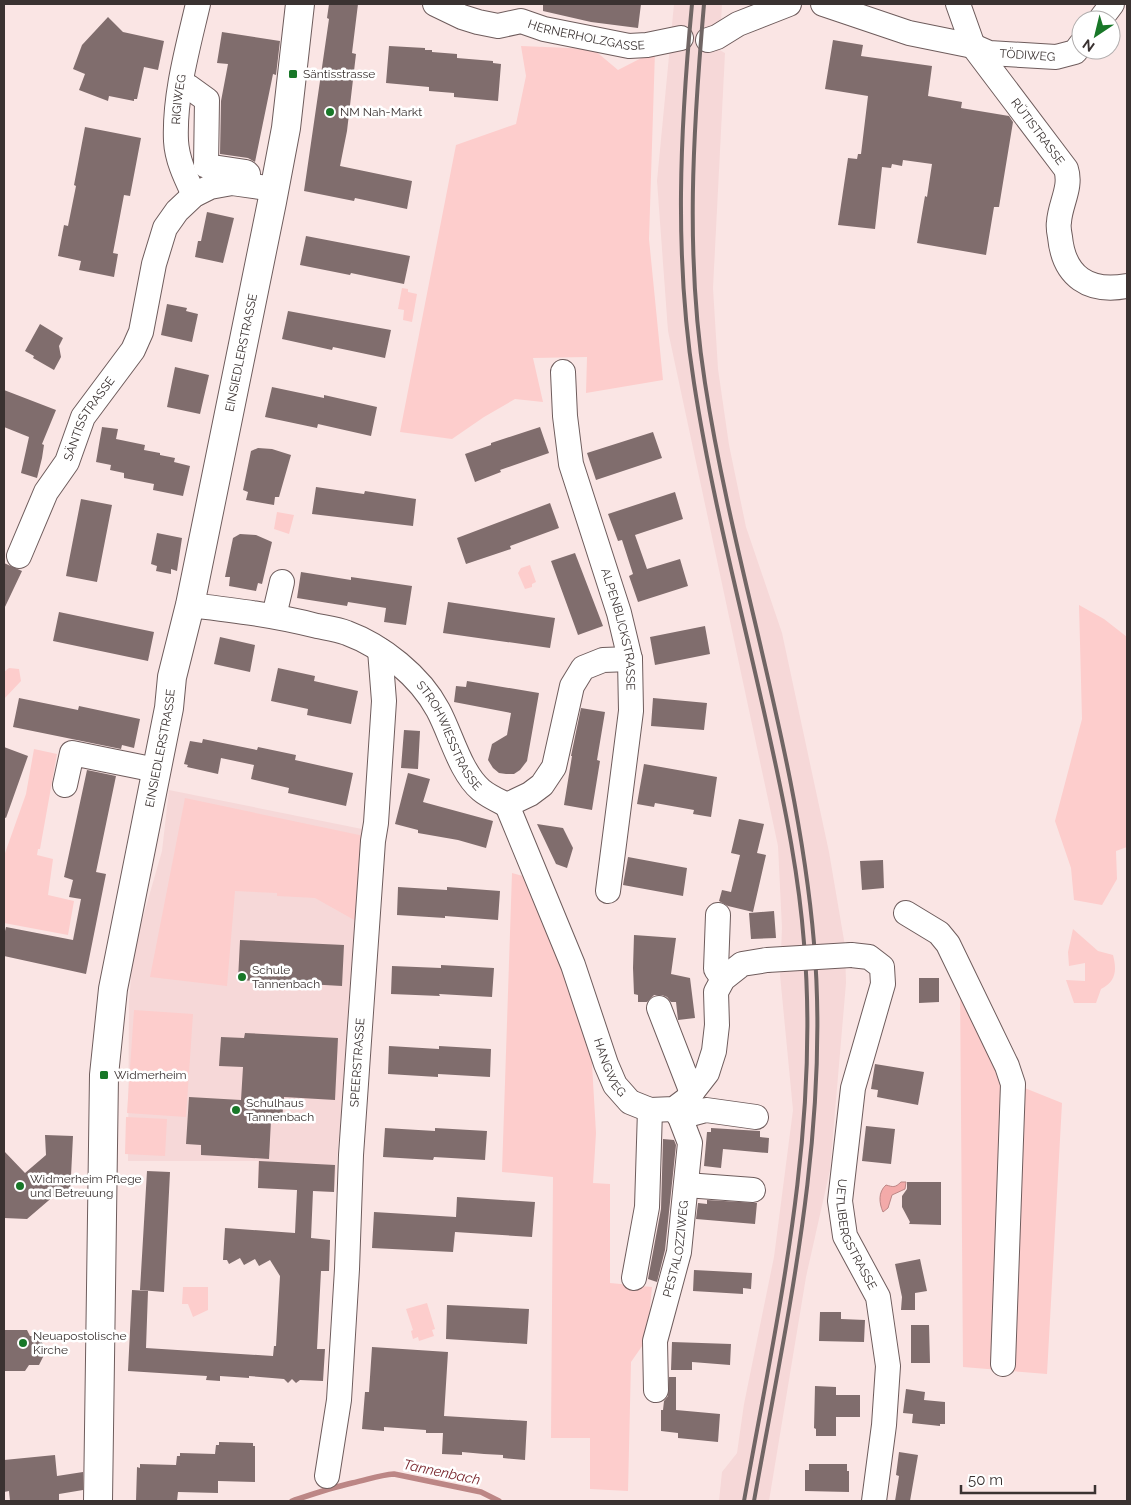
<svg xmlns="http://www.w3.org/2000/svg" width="1131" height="1505" viewBox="0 0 1131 1505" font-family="Raleway,sans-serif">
  <rect width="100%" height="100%" fill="#fae5e4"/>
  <path fill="#f6d8d8" d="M674,4H722L721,22L710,45L725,53L713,288L718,369L729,445L746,527L782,633L829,852L845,946L846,983L830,1170L806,1277L769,1501H719L722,1472L737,1453L744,1404L774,1257L793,1110L780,975L782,928L778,846L668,331L657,181Z
    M169,790L367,830L334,1192L258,1188V1161H128L129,1002L133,952L162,851Z"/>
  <path fill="#fdcdcc" d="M521,46L593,49L618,70L655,51L649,239L663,380L586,393L587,357L533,358L543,402L515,399L484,417L452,439L400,432L456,145L516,124L526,76Z
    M402,288L408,289V292L417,294L412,322L403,320L404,310L398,309Z
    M277,512L294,515L289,534L274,529Z
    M530,565L536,582L532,584V587L525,589L518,573L521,568Z
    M1079,605L1104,619L1127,637V847L1116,851L1117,879L1102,905L1074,900L1071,868L1055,821L1082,719Z
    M9,668L19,669L21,681L4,699V672Z
    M34,749L57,754L40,849H38L37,855L53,859L48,895L74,901L68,935L4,923V856L26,794Z
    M185,798L364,836L356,921L315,898L277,896V893L235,891L227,986L150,977Z
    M512,873L530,878L595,1059L592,1064L596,1133L593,1183L610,1184V1283L652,1287L647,1339L631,1362L628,1491L590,1489V1438H551L553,1177L502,1172Z
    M1073,929L1098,951L1113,955C1117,970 1116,982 1101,989L1096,1003H1074L1066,980L1085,981V963L1069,966L1068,952Z
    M960,984L1010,1082L1062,1103L1047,1374L963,1367Z
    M134,1010L193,1014L186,1117L127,1113Z
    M126,1117L167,1119L165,1156L125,1154Z
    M183,1287H208V1310L193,1317L188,1304H182Z
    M427,1303L435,1329L432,1330L434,1336L419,1341L418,1337L413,1339L411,1331L413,1330L406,1309Z"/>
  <path fill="#f3aaa9" stroke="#bc8685" d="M901,1182H906L905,1189L892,1195L888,1208L883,1212C879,1203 878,1192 886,1185C893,1187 895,1188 901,1182Z"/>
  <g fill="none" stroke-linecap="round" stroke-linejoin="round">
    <path stroke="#bc8685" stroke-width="5.5" d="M292,1501C313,1494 330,1488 352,1483C367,1480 379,1475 394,1474L481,1492L499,1501"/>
  </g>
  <path fill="#806d6d" d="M329,4H358L352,53L356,54L347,131L340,166L412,181L407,209L355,198L354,201L304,191L329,19L327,18Z
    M543,4H641L638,28L591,22L543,11Z
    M108,17L123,32L164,41L158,70L144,67L137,99H134V101L109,96L108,101L79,90L85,74L73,69L82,45Z
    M222,32L280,41L276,75L273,74L255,162L248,158L220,154L221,101L228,64L217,63Z
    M833,40L863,45L861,56L932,66L928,96L962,102L961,108L1009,116L1013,122L999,207H994L986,255L917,243L925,196L927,197L932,164L903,160L902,166L892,164L891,168L882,167L875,229L838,225L848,158L857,159L858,154H861L868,96L825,89Z
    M389,46L425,48V50H432V52L457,54V58L493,61V63L501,64L498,101L454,97V93L429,91V87L386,83Z
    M85,127L141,138L130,196L124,195L113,253L118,254L114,277L79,270L81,261L58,256L64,225L68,226L76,186L74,185Z
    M207,212L234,218L223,263L195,257L198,241H201Z
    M306,236L410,256L404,284L351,273L350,275L300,265Z
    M167,304L187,308L186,311L198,314L192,342L161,335Z
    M288,311L391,330L385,358L333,347L332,350L282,339Z
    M40,324L63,338L59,346L61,357L54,370L33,358L34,356L25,351Z
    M175,367L209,375L200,414L167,407Z
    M272,387L324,398V395L377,407L371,436L318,424L317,428L265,417Z
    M4,390L56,410L42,444L44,445L42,458L37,478L21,473L29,437L4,427Z
    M102,427L118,429L116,439L145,445L144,450L160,453V455L175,458L174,462L190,466L183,496L153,490L154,484L124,478V473L110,470L111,465L96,462Z
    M540,427L549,453L500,470L501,472L475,482L465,454L491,445V443Z
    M653,432L662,458L596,480L587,453Z
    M258,448L272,449L291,455L279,497H275L274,505L246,500L248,492L243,490L251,451Z
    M316,487L364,494L365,491L416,499L413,526L312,514Z
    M675,492L683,519L635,535L647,569L680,559L688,586L638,602L629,576L633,574L622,540L618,541L608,514Z
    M81,499L112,505L97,582L66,576Z
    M550,503L559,528L510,546L511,549L466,564L457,538Z
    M157,533L182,538L177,571L171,569V574L156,571L157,566L151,564Z
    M240,534L256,535L272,542L262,584L258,583L256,591L229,586L230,577H225L233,538Z
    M575,553L603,626L578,635L551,561Z
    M4,563L22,571L4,609Z
    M301,572L351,580V577L412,586L406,625L384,622L386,608L348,602L347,606L297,598Z
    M448,602L555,618L550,648L443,633Z
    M59,612L154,632L148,661L53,641Z
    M705,626L710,654L655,665L650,637Z
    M220,637L255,645L250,672L214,664Z
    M278,668L315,676L314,681L358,691L351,724L307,715L308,709L271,701Z
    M467,681L539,693L527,761L520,770L514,774H506L499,773L493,768L488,760L492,744L507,735L511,713L454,702L456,686L466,687Z
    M19,698L78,710L79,706L140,719L134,748L122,745L121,749L13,727Z
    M653,698L707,703L704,730L651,726Z
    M581,708L605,712L597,760L600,761L592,810L564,805L572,756H571Z
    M404,730L420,731L418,769L401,768Z
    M203,739L257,750L258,747L296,755L295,760L353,773L346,806L288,793L289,788L251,779L254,765L221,758L218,774L187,767L188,765L184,764L190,741L202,743Z
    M4,747L28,756L6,818L4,817Z
    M644,764L717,777L711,817L693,814L694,810L655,803L654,807L637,804Z
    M87,770L116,776L96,872L106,874L86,974L4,956V935L6,927L73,940L81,899L69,897L73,880L64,877Z
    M408,773L430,779L423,802L493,821L486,848L458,840L418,833V830L395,824Z
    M739,819L764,824L757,853L766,855L753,912L728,906L719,901L722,890L731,892L740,855L731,853Z
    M537,824L563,828L573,848L567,868L556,864Z
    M628,857L687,868L683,896L623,885Z
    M883,860L884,888L862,890L860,861Z
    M398,887L447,890V887L500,891L498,920L445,916V918L397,915Z
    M774,911L776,938L751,939L749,913Z
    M634,935L676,938L671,974L690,978L695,1018L678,1020L676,1002H671L667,997L662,995H654L647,1002H638V995L634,994L633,968Z
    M240,940L344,945L342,986L238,980Z
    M441,965L494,968L492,997L439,994L440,996L391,994L392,966L441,968Z
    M919,978H939V1002L919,1003Z
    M245,1033L338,1038L335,1100L284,1097L282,1120H271L269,1159L201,1155V1145L186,1144L189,1097L241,1100L243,1067L219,1066L221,1037L244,1038Z
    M389,1046L439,1049V1046L491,1049L490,1077L438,1074V1077L388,1074Z
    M875,1064L924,1072L918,1105L877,1097L878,1090L871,1089Z
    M866,1126L895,1129L891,1164L862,1161Z
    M385,1128L435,1131V1128L487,1131L485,1160L434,1157L433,1160L383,1157Z
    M711,1128L760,1131V1137L769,1138L768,1153L723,1149L721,1168L704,1166L707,1132H711Z
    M45,1135L73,1136L70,1196L55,1195L27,1219L4,1218V1151L25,1173L46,1155Z
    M663,1139L674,1140L676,1145L665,1250L657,1282L648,1279L661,1209Z
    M259,1161L335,1165L334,1192L313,1191L311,1238L330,1240L329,1271H321L317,1349H325L323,1381L300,1380L296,1383L292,1379L288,1383L284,1379L249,1376V1378L220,1376V1381L206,1380L207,1376L128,1371L132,1290L148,1291L146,1348L273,1356L274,1346H276L280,1276L270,1260L259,1266L255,1259L244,1265L240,1258L229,1264L227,1260H223L225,1228L295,1233L297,1190L258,1188Z
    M147,1171L170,1172L164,1292L140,1290Z
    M907,1182H941V1225L909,1224L910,1222L902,1207V1196L907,1189Z
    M457,1197L535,1202L532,1237L455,1232L453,1252L372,1248L374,1212L456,1217Z
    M707,1200L757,1203L755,1224L696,1219L698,1203L707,1204Z
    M920,1259L927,1291L915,1293V1310H901L902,1297L895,1264Z
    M694,1270L752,1273L751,1289L743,1288V1294L693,1291Z
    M447,1305L529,1309L527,1344L446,1339Z
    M820,1312H841V1319L865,1320L864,1342L819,1341Z
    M911,1325H929L930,1363H911Z
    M4,1330H27L30,1336H39L46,1351L39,1365H29L25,1371H4Z
    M672,1342L731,1344L730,1365L692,1362V1370H671Z
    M372,1347L448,1352L444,1416L527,1421L525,1460L503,1458V1455L484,1454L462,1452V1455L442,1454L443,1433H426V1430L384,1427V1431L362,1429L365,1392H369Z
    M669,1377H676V1410L720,1414L718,1442L678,1438V1433L661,1431V1410H663L664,1401L668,1396Z
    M815,1386L836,1387V1395H860V1417H836V1436H816V1429L814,1428Z
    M906,1389L925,1392L924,1400L945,1402V1424H940V1426L912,1423L913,1414L903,1413Z
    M219,1442L253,1443V1446H255V1482L218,1481V1493L178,1492L177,1501H136L137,1467L140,1468V1464L176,1465L177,1456H180V1453L215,1454L216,1445H219Z
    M899,1452L918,1455L910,1501H895L899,1476L896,1475Z
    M55,1455L57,1476L83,1472V1490L59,1494V1501H10L9,1491L4,1492V1460Z
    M809,1464H847V1471H849V1492L805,1491V1470H809Z"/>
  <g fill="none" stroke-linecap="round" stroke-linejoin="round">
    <defs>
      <g id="minor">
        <path id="s1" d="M435,4L462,17L478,22L498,26L521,21L544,29L629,46L647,45L681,38"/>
        <path id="s2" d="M823,4L909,33L973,46L989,53L1056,57L1075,52L1081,44"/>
        <path id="s3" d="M958,4L973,46L1066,169C1072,187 1060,204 1059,222C1058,227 1059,232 1060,237C1064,277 1089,293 1127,286"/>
        <path d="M1100,20L1112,4"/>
        <path d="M708,40L717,37L738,24L789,4"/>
        <path d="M181,84L189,87L207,100L206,166L246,172L248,174V178"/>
        <path id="s4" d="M194,195C186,178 177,160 176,141C174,96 188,47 198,4"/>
        <path id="s5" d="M563,372L565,416L571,464L619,613L630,659L631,711L608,891"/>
        <path id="s6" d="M19,556L46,492L67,462L83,417L133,350L141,332L154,264L165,228L177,211L194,195L210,187L232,183L274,189"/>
        <path id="s7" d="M190,605C232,610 275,615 317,626C327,628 337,629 347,633C382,646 420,676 438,710C451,734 460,772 481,790C488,796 499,801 507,805"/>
        <path d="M274,616L282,582"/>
        <path d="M65,785L72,753L156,770"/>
        <path id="s8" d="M507,805L573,965L606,1064L615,1085L630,1102L650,1110L674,1109L686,1100L707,1073L714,1051L717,1025L716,992L723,979L742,964L767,960"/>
        <path d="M507,805L530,794L542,785L554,767L572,686L583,668L603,660L630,659"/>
        <path d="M906,913L939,933L948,944L1007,1066L1013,1084L1003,1364"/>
        <path d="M718,915L716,969L723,979"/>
        <path id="s9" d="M851,955L869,957L882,967L883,984L853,1088L840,1201L845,1236L878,1297L888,1366L884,1425L874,1501"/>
        <path d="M659,1008L692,1093"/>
        <path d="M680,1117L706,1110L756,1117"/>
        <path d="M686,1185L753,1190"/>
        <path d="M634,1278L647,1207L650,1110"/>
        <path id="s10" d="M656,1390L655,1341L679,1252L690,1143L680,1117L674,1109"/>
        <path id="s11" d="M327,1476L339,1400L347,1269L351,1155L373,841L376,823L384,701L380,650"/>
      </g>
      <g id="major">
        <path id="s12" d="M98,1501L104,1075L113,989L169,708L172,677L190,605L272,202L286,128L300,4"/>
      </g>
    </defs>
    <use href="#minor" stroke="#6e5c5c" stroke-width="26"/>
    <use href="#major" stroke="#6e5c5c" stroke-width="30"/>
    <use href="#minor" stroke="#fff" stroke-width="24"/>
    <use href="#major" stroke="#fff" stroke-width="28"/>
    <path stroke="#706564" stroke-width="4" d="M692,4C680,131 674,257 694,383C713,506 746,626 772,748C786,812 799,877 804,943C820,1131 777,1317 744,1501
      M704,4C693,131 685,257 705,383C734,571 798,753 814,943C830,1131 787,1317 754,1501"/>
    <defs>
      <path id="minor-bridge" d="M767,960L851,955"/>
    </defs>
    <use href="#minor-bridge" stroke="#6e5c5c" stroke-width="26" stroke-linecap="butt"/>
    <use href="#minor-bridge" stroke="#fff" stroke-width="24"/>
  </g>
  <g fill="#187728" stroke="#fff" stroke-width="2">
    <rect x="288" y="69" width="10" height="10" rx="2.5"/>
    <circle cx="330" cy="112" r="5"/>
    <circle cx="242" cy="977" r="5"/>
    <rect x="99" y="1070" width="10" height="10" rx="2.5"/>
    <circle cx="236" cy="1110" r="5"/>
    <circle cx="20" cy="1186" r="5"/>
    <circle cx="23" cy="1343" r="5"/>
  </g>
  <g text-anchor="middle" stroke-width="5" stroke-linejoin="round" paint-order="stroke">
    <g font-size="12" fill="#3a3231" stroke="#fff">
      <text dy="4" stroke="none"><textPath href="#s1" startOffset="158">HERNERHOLZGASSE</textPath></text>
      <text dy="4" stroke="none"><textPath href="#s2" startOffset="212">TÖDIWEG</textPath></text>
      <text dy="4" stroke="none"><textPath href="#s4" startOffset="99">RIGIWEG</textPath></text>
      <text dy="4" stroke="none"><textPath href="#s3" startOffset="152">RÜTISTRASSE</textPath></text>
      <text dy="4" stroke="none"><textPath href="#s12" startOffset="1162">EINSIEDLERSTRASSE</textPath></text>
      <text dy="4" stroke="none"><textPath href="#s6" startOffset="155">SÄNTISSTRASSE</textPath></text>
      <text dy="4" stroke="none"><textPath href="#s5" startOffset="265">ALPENBLICKSTRASSE</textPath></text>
      <text dy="4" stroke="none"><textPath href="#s7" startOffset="309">STROHWIESSTRASSE</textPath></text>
      <text dy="4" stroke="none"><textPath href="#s12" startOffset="758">EINSIEDLERSTRASSE</textPath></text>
      <text dy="4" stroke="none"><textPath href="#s11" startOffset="415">SPEERSTRASSE</textPath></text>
      <text dy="4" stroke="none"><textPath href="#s8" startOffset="282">HANGWEG</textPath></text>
      <text dy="4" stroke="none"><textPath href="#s9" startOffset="310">UETLIBERGSTRASSE</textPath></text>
      <text dy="4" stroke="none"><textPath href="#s10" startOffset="144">PESTALOZZIWEG</textPath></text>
    </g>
    <g font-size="12" fill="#3a3231" stroke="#fff" text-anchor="start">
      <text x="303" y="78">Säntisstrasse</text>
      <text x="340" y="116">NM Nah-Markt</text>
      <text x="252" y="974">Schule<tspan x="252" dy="14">Tannenbach</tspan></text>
      <text x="114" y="1079">Widmerheim</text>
      <text x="246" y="1107">Schulhaus<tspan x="246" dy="14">Tannenbach</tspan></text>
      <text x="30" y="1183">Widmerheim Pflege<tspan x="30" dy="14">und Betreuung</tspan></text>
      <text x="33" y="1340">Neuapostolische<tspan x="33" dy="14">Kirche</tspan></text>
    </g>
    <g font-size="14" font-style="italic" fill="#7a262d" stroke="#fff">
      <text transform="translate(442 1472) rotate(12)" y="5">Tannenbach</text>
    </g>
  </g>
  <rect width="1131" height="1505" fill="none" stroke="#3a3231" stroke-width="10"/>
  <g transform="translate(1096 35) rotate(215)"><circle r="24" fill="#ffffff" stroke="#b0adad"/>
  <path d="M0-4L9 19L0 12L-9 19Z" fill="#187728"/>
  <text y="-8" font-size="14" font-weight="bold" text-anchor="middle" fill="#3a3231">N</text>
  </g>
  <path d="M961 1485v8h134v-8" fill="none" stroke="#3a3231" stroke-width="2.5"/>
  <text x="968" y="1485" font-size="15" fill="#3a3231" stroke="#ffffff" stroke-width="4" paint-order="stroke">50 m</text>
</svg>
